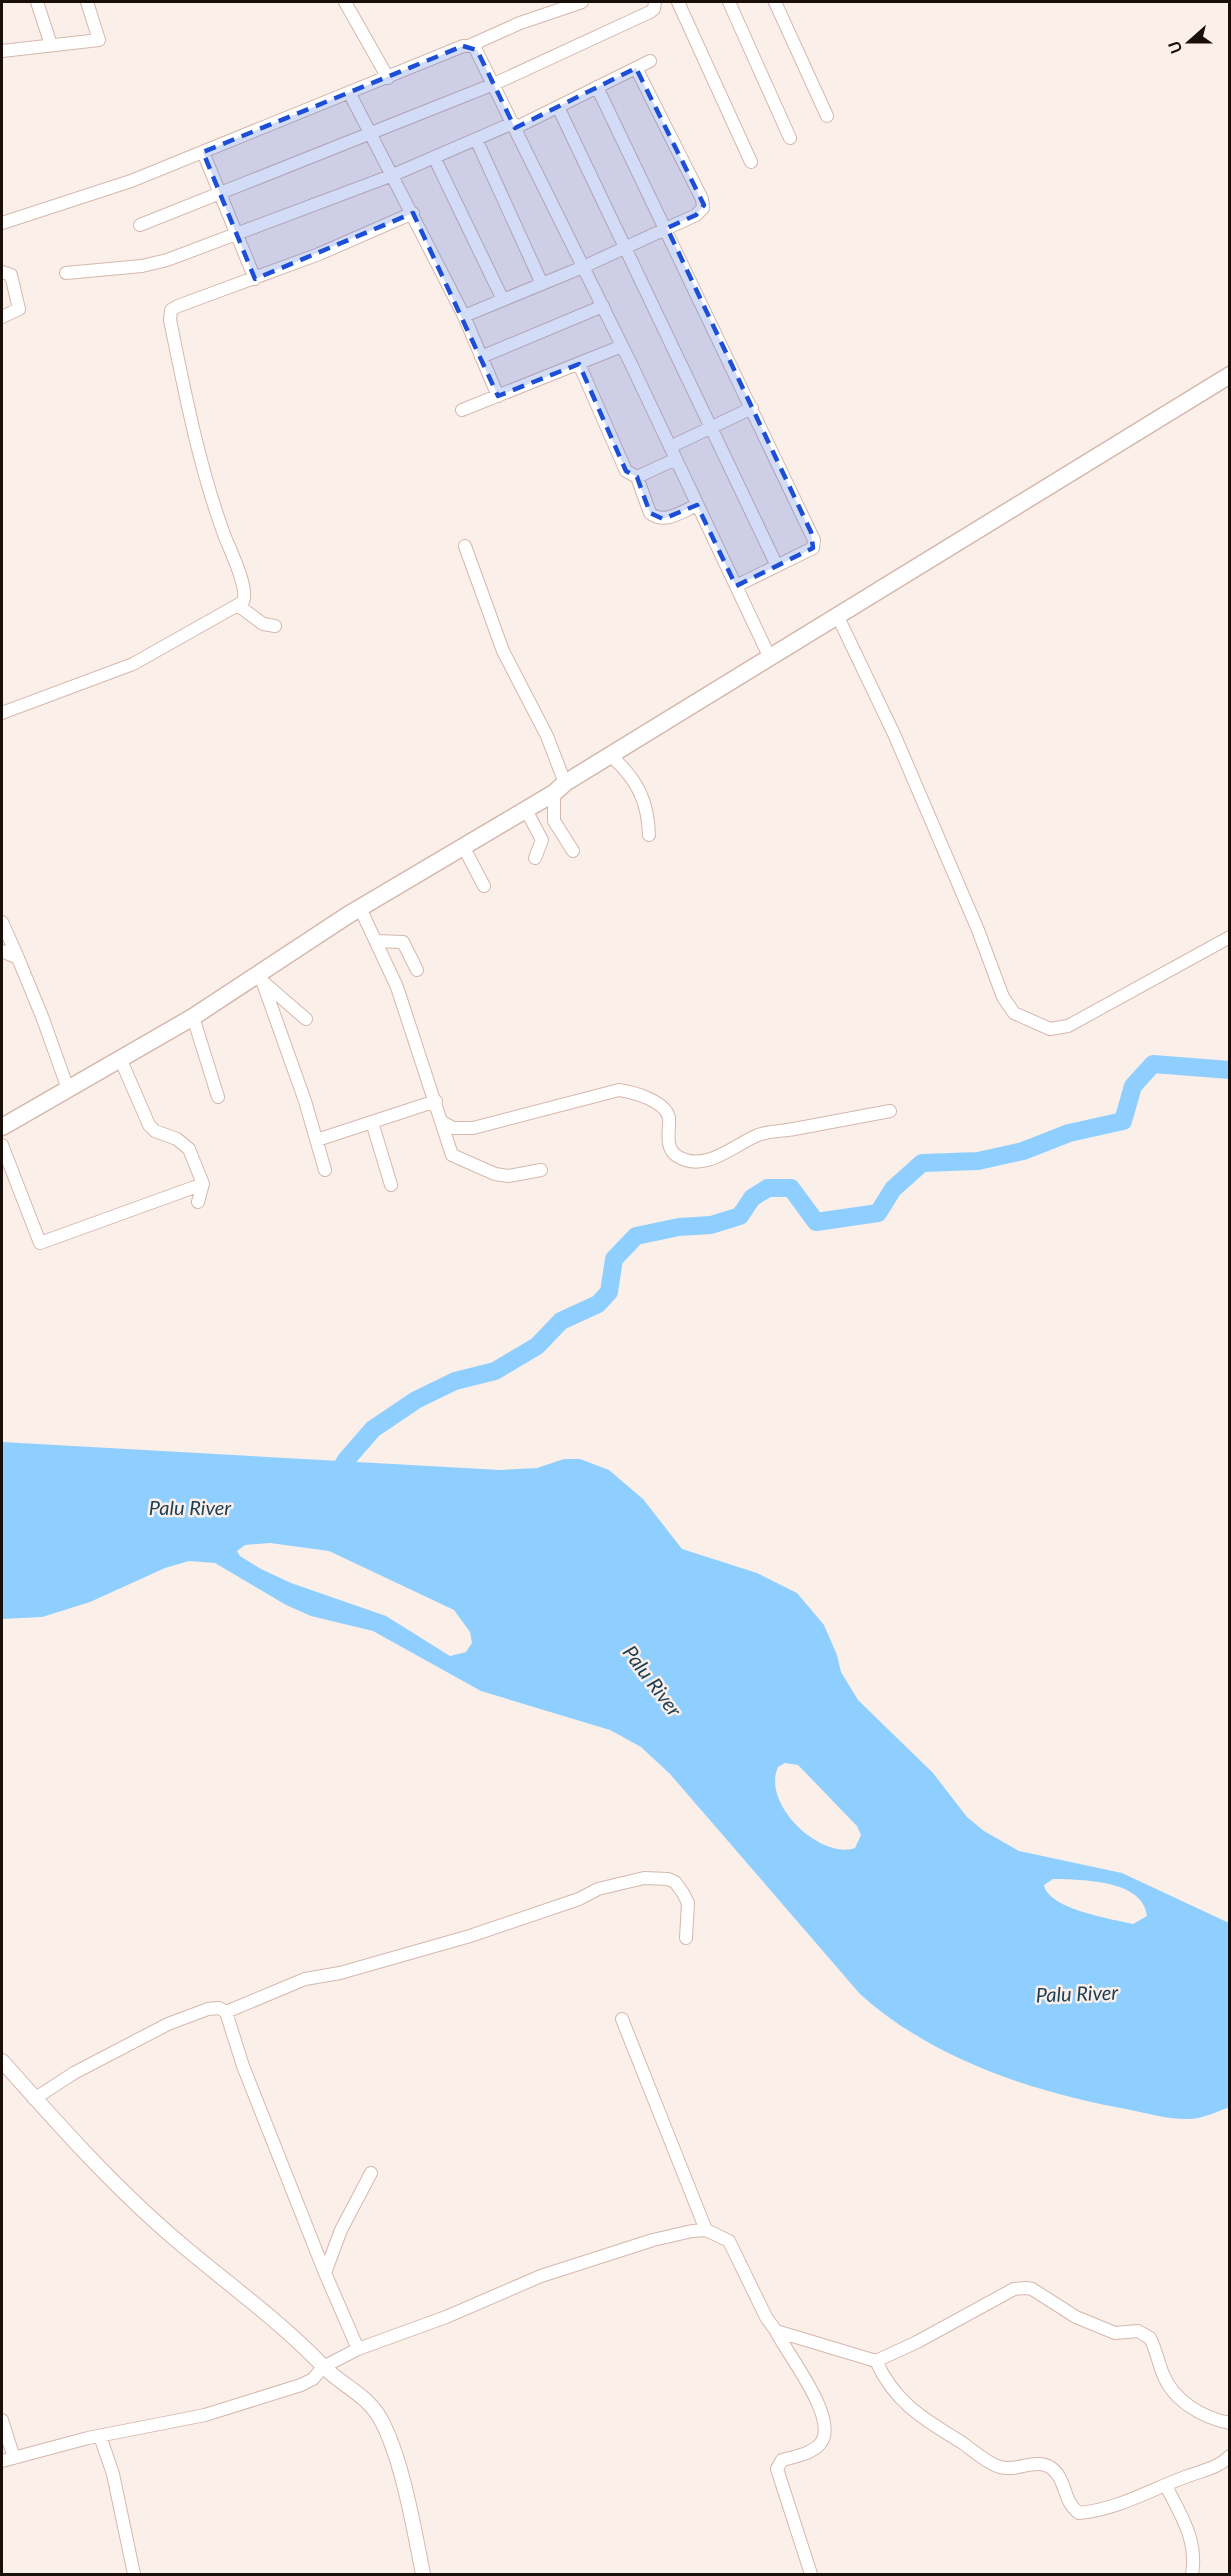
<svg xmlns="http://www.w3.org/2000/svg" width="1231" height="2576" viewBox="0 0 1231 2576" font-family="Lato,sans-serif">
  <rect width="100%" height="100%" fill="#fbefea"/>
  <path fill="#8fcfff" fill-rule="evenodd" d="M2,1442L500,1470L537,1468L564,1459H580L609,1470L643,1499L682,1549L757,1573L797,1593L824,1625L837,1655L841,1672L858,1700L933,1773L967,1817L984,1831L1019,1851L1122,1873L1229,1923V2107C1217,2112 1204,2118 1190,2119C1171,2120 1150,2114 1131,2110C1036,2093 933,2060 860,1994L670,1774L641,1747L610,1730L481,1691L373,1631L311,1616L286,1605L215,1563L189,1561L165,1568L90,1602L42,1617L2,1619ZM270,1543L329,1551L454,1610L470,1632L472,1643L466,1652L450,1656L386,1616L291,1583L261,1569L240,1556L237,1551L245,1545ZM785,1763L798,1765L857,1826L861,1835L855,1848C821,1860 761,1804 778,1767ZM1053,1879C1082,1880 1143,1879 1147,1916L1133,1924C1112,1919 1048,1909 1044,1885Z"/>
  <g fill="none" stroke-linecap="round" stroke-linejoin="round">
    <path stroke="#8fcfff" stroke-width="18" d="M334,1481L346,1460L373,1429L416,1400L455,1381L495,1371L537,1346L561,1321L598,1304L609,1292L614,1259L636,1236L679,1227L711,1225L740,1216L752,1198L768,1188H791L816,1222L878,1213L893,1189L922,1163L978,1161L1023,1151L1069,1133L1123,1121L1133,1086L1153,1064L1230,1070"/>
    <defs>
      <path id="minor" d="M37,2L51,45
        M345,2L388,78
        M678,2L751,162
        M729,2L790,138
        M775,2L827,116
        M471,45L520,23L582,2
        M2,51L99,40L87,2
        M597,87L814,540L813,548L736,586
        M350,94L464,316L498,396
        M558,107L777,566
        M515,128L650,61
        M476,139L542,284
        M203,152L255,279
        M434,157L503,300
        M2,223L131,181L463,46H474L631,364L770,658
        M140,225L494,84L650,12L654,9L655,2
        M2,272L11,275L19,309L2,317
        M66,273L142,266L167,260L393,175L513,123
        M464,316L583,267L696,215L703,208L702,199L636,68
        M481,357L603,306
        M579,364L626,471L637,477L676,459
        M462,410L622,346
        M670,447L752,408
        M637,477L650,513C664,525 683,511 697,505
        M465,546L503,651L547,736L565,783
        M239,606L263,624L275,626
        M838,617L894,734L978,930L1003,997L1014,1013L1050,1029L1068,1026L1230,937
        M2,713L133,664L243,602C249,588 231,552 225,537C199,467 185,393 170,320L171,310L178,306L319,254L413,213
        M611,756C637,779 648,801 649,835
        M554,793V821L573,851
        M526,810L542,840L535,858
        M463,846L484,886
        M360,908L397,987L452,1155L495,1174L508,1176L541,1170
        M2,922L18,958
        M376,941L403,942L417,970
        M2,951L18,958L43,1019L68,1089
        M259,972L305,1101L325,1170
        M262,981L306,1019
        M193,1017L218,1097
        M120,1058L149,1125L155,1131L177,1139L189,1149L203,1184L198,1202
        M372,1122L391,1185
        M442,1122L453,1128H473L619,1090C633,1092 666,1101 669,1118C670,1130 664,1148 677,1156C705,1174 735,1144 758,1135C769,1131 783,1131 794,1129C826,1123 858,1117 890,1111
        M317,1140L436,1101
        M2,1145L40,1243L203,1184
        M226,2012L305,1979L340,1973L470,1936L579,1899L598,1889L644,1878L668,1879L675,1882L683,1893L688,1903L686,1938
        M622,2019L706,2230
        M34,2099L74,2073L168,2024L208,2009L219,2008L226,2012L243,2066L325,2273L358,2349
        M325,2273L341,2230L371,2173
        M776,2331C786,2353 841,2420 820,2444C811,2454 794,2457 782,2460L777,2469L811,2574
        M876,2361C895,2403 924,2419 961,2442C973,2450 986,2463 1000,2467C1017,2472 1035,2458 1050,2467C1067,2478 1062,2501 1079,2513C1120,2509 1151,2489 1188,2476C1204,2470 1218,2468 1230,2456
        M2,2420L14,2458
        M100,2436L113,2474L134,2574
        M2,2461L88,2438L205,2415L301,2385L313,2379L323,2367L358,2349L446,2317L541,2276L653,2240L692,2231L706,2230L729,2241L766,2317L776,2331L876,2361L917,2342L1014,2289L1026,2288L1032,2289L1076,2317L1115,2333L1138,2331L1150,2338C1156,2349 1158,2362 1163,2374C1173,2400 1202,2418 1230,2423
        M1166,2486C1181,2515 1198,2541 1192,2574"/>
      <path id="tertiary" d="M2,2061C57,2123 112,2185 175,2239C225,2282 278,2319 323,2366C341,2385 366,2394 380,2418C402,2457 414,2529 423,2574"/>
      <path id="secondary" d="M2,1127L193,1017L348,915L554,793L565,783L1230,375"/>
    </defs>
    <use href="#minor" stroke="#d5b8ad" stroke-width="14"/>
    <use href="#tertiary" stroke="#d5b8ad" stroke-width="16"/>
    <use href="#secondary" stroke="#d5b8ad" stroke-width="19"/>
    <use href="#minor" stroke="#fff" stroke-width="12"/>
    <use href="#tertiary" stroke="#fff" stroke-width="14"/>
    <use href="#secondary" stroke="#fff" stroke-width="16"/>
  </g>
  <path fill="#1d4ed8" fill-opacity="0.2" stroke="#1d4ed8" stroke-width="4.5" stroke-dasharray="12 8" stroke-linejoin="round" d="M463,46L477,50L515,128L636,68L704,205L696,215L667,228L811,532L813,548L736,586L697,505L663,519L650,513L637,477L626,471L579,364L498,396L413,213L255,279L203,152Z"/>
  <g text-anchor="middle" stroke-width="5" stroke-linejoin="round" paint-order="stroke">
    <g font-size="20" font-style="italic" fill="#1a3e56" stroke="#fbefea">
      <text x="190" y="1515">Palu River</text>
      <text transform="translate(652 1681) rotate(53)" y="7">Palu River</text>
      <text transform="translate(1077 1994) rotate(-2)" y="7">Palu River</text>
    </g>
  </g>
  <rect width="1231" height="2576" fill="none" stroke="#180e0a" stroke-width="6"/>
  <g transform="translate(1189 42) rotate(249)" stroke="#fbefea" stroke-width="4.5" paint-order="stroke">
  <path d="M0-4.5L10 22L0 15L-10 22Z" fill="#180e0a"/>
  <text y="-9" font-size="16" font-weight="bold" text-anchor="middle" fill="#180e0a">U</text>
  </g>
</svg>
